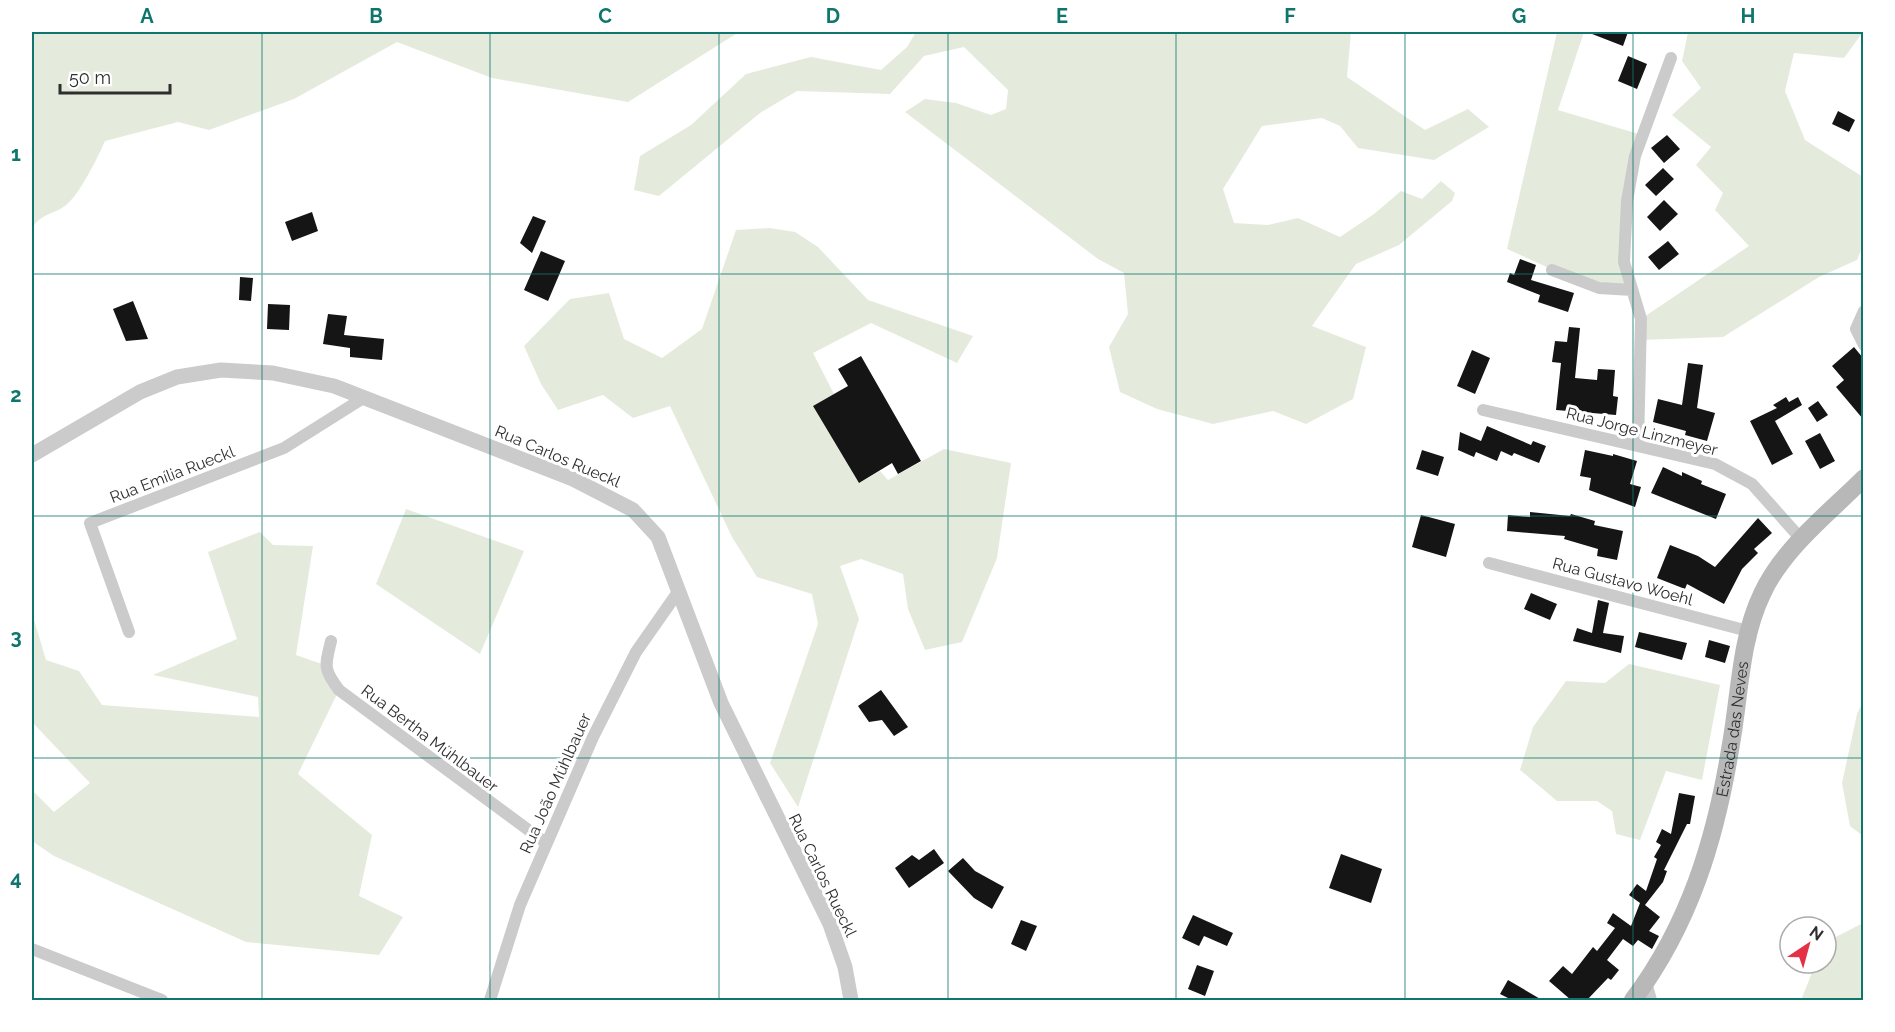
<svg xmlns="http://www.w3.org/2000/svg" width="1895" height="1032" viewBox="0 0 1895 1032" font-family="Raleway,sans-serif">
  <rect width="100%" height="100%" fill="#fff"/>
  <path fill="#e5ebdc" d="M32,32H739L628,102L492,78L397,42L294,99L209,130L178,122L105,141C98,157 79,196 65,206C52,215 40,214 32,229Z
    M916,32H1351L1347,77L1425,130L1468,109L1489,127L1434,160L1358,148L1340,126L1322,118L1262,126L1223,189L1234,223L1268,225L1298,218L1340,237L1374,214L1401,191L1422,199L1441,181L1455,193L1452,201L1399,245L1356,264L1312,326L1366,347L1353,399L1306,424L1273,411L1213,424L1157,409L1120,392L1109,347L1128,314L1124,273L1098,259L905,112L925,99L956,103L991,115L1006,109L1008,90L964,47L924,56L890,94L797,91L760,113L659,196L634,190L640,156L691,125L746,74L811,57L881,70L907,47Z
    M1557,32H1584L1558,110L1642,135L1625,229L1632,290L1558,272L1507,249Z
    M1688,32H1863L1844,58L1794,53L1785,91L1805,140L1863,177V245L1857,260L1819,277L1723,337L1641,340V319L1749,246L1715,210L1723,193L1696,165L1711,147L1672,115L1701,88L1682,61Z
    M770,228L795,232L818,247L868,300L973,336L957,363L871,323L813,353L834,394L813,406L859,483L880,471L888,480L944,449L1011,463L997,558L962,642L925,650L908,609L903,574L861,559L840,566L859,619L798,807L770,763L818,624L812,594L757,577L732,537L670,406L633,418L603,395L558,410L541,384L524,346L570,299L609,293L624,339L662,358L702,329L736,230Z
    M406,509L524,551L480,654L376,584Z
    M260,532L273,545L313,546L296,655L325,665L339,690L298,774L372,835L359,896L403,917L379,955L246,942L54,856L32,841V790L54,812L90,783L32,722V613L46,660L79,671L102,705L259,717L258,697L153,675L237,639L208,552Z
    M1629,664L1720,685L1702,780L1666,771L1640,840L1616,834L1612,811L1597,801H1557L1520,770L1533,727L1566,681L1605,683Z
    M1863,701V836L1850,826L1842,783L1857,714Z
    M1863,923V1000H1801L1816,963H1826V942Z"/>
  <path fill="#151515" d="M1587,32H1628L1623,46Z
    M1628,56L1647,64L1637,89L1618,81Z
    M1838,111L1855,120L1849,132L1832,124Z
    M1667,135L1680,149L1664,163L1651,148Z
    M1663,168L1674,179L1656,196L1645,185Z
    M1664,200L1678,214L1660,231L1647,217Z
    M312,212L318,231L292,241L285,222Z
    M533,216L546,221L532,253L520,243Z
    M1668,241L1679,254L1659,270L1648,257Z
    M541,251L565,261L548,301L524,290Z
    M1520,259L1536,265L1531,280L1574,293L1568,312L1538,302L1540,295L1507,282L1510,273L1514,275Z
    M240,277L253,278L251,301L239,300Z
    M133,301L148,339L126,341L113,309Z
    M268,304L290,305L289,330L267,329Z
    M328,314L347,316L344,335L384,339L382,360L350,357V348L323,344Z
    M1569,327L1580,328L1575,378L1597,380L1598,369L1615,370L1613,396L1618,397L1616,415L1556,410L1561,363L1552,362L1555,341L1567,342Z
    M1854,347L1863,358V419L1836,387L1844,380L1832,366Z
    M1472,350L1490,358L1475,394L1457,386Z
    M861,356L921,461L898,474L892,463L859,483L813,406L848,386L838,369Z
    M1688,363L1703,365L1697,408L1715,413L1707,441L1685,435L1686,431L1653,422L1658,399L1682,405Z
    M1786,397L1789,402L1798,397L1802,405L1775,421L1793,454L1772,465L1750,421L1777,408L1773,405Z
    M1818,401L1828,415L1817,422L1808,408Z
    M1487,426L1531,445L1533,441L1546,446L1539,463L1514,453L1512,456L1501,451L1497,461L1476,452L1474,457L1458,450L1460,432L1481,441Z
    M1820,433L1835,461L1820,469L1805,441Z
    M1422,450L1444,457L1438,476L1416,469Z
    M1585,450L1613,456V454L1637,461L1630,484L1641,487L1635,507L1589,490L1591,478L1580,476Z
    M1663,467L1682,476V472L1702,481L1701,484L1726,494L1716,519L1651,493Z
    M1530,512L1570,516L1571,514L1595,521L1594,525L1623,531L1617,560L1597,556L1598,549L1564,539L1565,536L1507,531L1508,515L1530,517Z
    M1421,515L1455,524L1446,557L1412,547Z
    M1758,518L1772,533L1754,549L1758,553L1742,569L1724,604L1687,584L1685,589L1657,578L1670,545L1698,556L1715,567Z
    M1531,593L1557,604L1550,620L1524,609Z
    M1598,600L1609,603L1603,633L1624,636L1621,653L1573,641L1577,628L1592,633Z
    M1639,632L1687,643L1682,660L1635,647Z
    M1709,640L1730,646L1725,663L1705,657Z
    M881,690L908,727L894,736L882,720L869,722L858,706Z
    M1679,793L1695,796L1690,824H1687L1664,870L1667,871L1663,882L1645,905L1660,917L1649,931L1659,936L1652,949L1638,940L1633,946L1623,939L1607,960L1619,970L1611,980L1608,978L1587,1000H1571L1549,981L1563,966L1572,974L1593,947L1597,951L1615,928L1607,923L1613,913L1631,926L1640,903L1629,895L1637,884L1646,891L1657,859L1654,857L1661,845L1656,842L1662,829L1671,834Z
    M934,849L944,863L909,888L895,868L912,855L919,860Z
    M1341,854L1382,869L1371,903L1329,888Z
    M963,858L975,871L1004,887L992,909L974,898L948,871Z
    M1193,915L1233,933L1227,946L1204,936L1199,946L1182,938Z
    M1021,920L1037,926L1026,951L1011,944Z
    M1197,965L1214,971L1205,996L1188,989Z
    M1508,980L1542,1000H1512L1500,994Z"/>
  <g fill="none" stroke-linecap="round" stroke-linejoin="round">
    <path stroke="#cbcbcb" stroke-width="12" d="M1552,270L1599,288L1632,290
      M1864,311L1856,329L1864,345
      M1483,410L1715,464L1752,484L1802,540
      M1638,445L1641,319L1624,262L1627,201L1635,156L1671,58
      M1489,563L1748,631
      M129,632L90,523L284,448L365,397
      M331,641C325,666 323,669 339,690L546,843
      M32,949L162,1000
      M1646,982L1651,1000
      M490,1000L520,905L593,737L636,652L678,592"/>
    <path stroke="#cbcbcb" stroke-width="15" d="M32,455L140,392L177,377L221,370L273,373L334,386L573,479L633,510L658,537L721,703L830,924L845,967L851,1000"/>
    <path stroke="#b8b8b8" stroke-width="18" id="s1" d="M1633,1000C1690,924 1716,838 1731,744C1740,694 1740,640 1762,594C1783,548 1829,513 1864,478"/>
  </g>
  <path fill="none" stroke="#0f766e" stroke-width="1.5" stroke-opacity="0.55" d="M262,32V1000M490,32V1000M719,32V1000M948,32V1000M1176,32V1000M1405,32V1000M1633,32V1000M32,274H1864M32,516H1864M32,758H1864"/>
  <g text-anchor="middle" stroke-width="6" stroke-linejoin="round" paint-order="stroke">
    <g font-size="16" fill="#2e2e2e" stroke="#fff">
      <text transform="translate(1642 431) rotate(14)" y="6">Rua Jorge Linzmeyer</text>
      <text transform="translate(558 456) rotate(23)" y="6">Rua Carlos Rueckl</text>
      <text transform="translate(172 474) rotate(-21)" y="6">Rua Emília Rueckl</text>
      <text transform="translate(1623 581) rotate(15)" y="6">Rua Gustavo Woehl</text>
      <text dy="6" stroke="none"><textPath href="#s1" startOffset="292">Estrada das Neves</textPath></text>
      <text transform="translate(430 738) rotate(37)" y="6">Rua Bertha Mühlbauer</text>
      <text transform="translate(555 783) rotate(-66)" y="6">Rua João Mühlbauer</text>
      <text transform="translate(823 875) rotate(64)" y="6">Rua Carlos Rueckl</text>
    </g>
  </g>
  <rect width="1895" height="1032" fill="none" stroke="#ffffff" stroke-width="66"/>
  <g transform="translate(1808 945) rotate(36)"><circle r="28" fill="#ffffff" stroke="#ababab" stroke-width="1.5"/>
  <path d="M0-4.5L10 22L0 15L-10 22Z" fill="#e33246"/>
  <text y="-9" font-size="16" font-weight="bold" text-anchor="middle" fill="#2e2e2e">N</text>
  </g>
  <path d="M60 84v9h110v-9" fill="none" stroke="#2e2e2e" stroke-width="3"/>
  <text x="69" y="84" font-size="18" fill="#2e2e2e" stroke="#ffffff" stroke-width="4.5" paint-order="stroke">50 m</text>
  <rect x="33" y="33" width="1829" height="966" fill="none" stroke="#0f766e" stroke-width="2"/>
  <g font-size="20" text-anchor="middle" font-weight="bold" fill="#0f766e">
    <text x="147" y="23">A</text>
    <text x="376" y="23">B</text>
    <text x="605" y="23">C</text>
    <text x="833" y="23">D</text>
    <text x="1062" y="23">E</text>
    <text x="1290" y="23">F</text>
    <text x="1519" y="23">G</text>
    <text x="1748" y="23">H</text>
    <text x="16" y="161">1</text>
    <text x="16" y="402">2</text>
    <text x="16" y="644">3</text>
    <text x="16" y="885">4</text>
  </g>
</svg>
